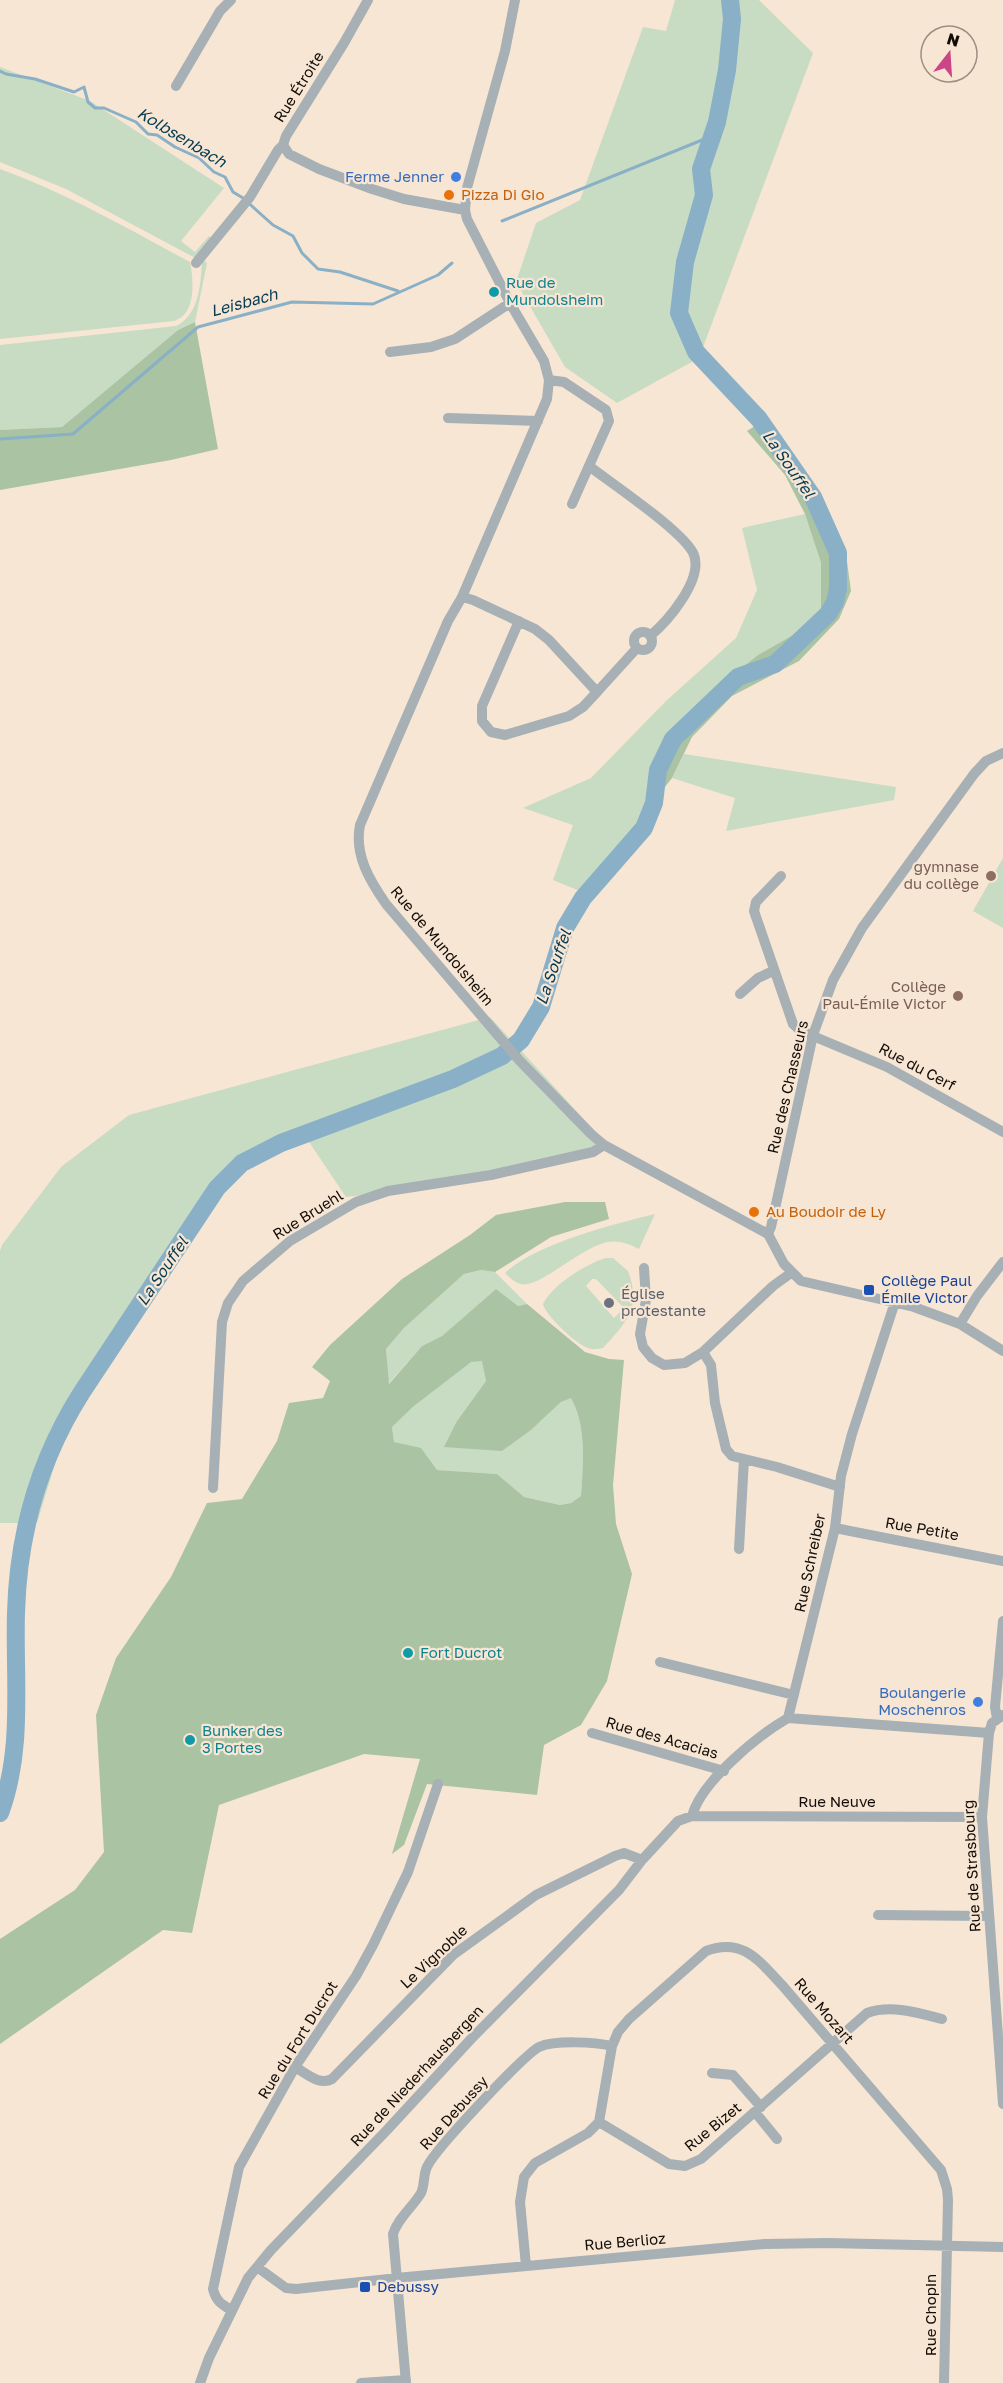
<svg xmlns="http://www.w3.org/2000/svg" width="1003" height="2383" viewBox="0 0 1003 2383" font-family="'Golos Text',sans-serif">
  <rect width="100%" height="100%" fill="#f8e6d4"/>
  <path fill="#c8dbc3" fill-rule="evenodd" d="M675,0H759L813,53L699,358L617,403L565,367L516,282L536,223L580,200L643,27L666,31Z
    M0,67L90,101L224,188L181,241L195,252L209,236L214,240L199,260L66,189L0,162Z
    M0,169C67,193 128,229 190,262C194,282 196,314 174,321L0,339Z
    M202,258L207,263L195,322L178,330L62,427L0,430V345L176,326C200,315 201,281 202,258Z
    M805,514L821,563V610L800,631L758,655L711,692L666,736L649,775L653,802L619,852L582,892L553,880L573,825L523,808L591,778L666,701L736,638L757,590L742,528Z
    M684,754L896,787L894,800L726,831L735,798L672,778Z
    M1003,858V928L973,911Z
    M490,1017L605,1142L555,1165L439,1186L346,1197L307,1139L221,1181L62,1441L37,1523H0V1251L2,1245L61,1167L129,1115Z
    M655,1214L639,1249C629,1244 619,1240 608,1242C582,1246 539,1289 521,1284C514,1282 510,1278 505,1273C535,1244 614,1224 655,1214Z
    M606,1258H613L628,1271C642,1309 626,1322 603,1348C598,1349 593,1350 588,1348C576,1344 546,1316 543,1304C553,1284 586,1264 606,1258ZM592,1279H596L624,1308L614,1318L586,1286Z
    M481,1270L495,1272L527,1304L518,1306L496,1289L442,1336L422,1346L388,1384L386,1349L404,1328L464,1274Z
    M471,1361H483L486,1381L457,1421L502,1451L531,1430L561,1402L571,1397C587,1426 583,1464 581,1496L571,1503L560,1505L524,1497L497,1474L437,1470L421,1449L394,1442L392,1427L414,1406Z"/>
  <path fill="#a9c3a3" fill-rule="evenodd" d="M195,322L218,449L171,460L0,490V430L62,427L178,330Z
    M758,424L798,461L845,547L851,591L839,619L799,661L732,696L692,737L672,778L653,802L649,775L666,736L711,692L758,655L800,631L821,610V563L805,514L785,475L747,431Z
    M565,1202H605L609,1219L551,1237L495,1272L481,1270L464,1274L404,1328L386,1349L389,1384L422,1346L442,1336L496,1289L518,1306L527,1304L585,1352L609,1359L624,1360L613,1485L616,1524L632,1574L607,1681L581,1725L544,1745L537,1795L427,1784L404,1845L392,1854L420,1759L364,1754L219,1805L192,1933L163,1930L0,2044V1939L75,1890L104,1852L96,1715L116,1658L171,1577L207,1503L242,1499L277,1441L289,1403L323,1398L330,1381L312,1367L330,1345L402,1279L470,1235L496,1215ZM482,1361L486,1381L457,1421L444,1447L502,1451L531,1430L561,1402L571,1398C587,1426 583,1464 581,1496L571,1503L560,1505L524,1497L497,1474L437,1470L421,1448L394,1442L392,1427L414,1406L471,1362Z"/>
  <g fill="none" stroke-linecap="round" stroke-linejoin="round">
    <path stroke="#89b0c6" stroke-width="3" d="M0,71L6,74L35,79L74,92L84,87L88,102L95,108H104L136,122L148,134L157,135L175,147L199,158L214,172L225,177L233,192L243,198L273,225L293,236L302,253L318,269L340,272L398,291
      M502,221L712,136
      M0,439L73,434L198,327L292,302L373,304L438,275L452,263"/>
    <path stroke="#89b0c6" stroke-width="18" d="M0,1813C24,1749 14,1680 16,1613C18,1534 40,1458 82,1392L217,1188L242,1163L281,1143L453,1079L502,1056L521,1040L541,1007L565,928L583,898L644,828L654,803L658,770L673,739L738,677L775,664L828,614L835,602L838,589V553L813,497L759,419L696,352L679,313L685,262L704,195L701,169L717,122L727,70L732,19L730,0"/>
    <path stroke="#a6b0b5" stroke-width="10" d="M368,0L344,43L286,136L283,145L289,154L319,169L372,189L404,199L465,210
      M515,0L505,51L467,188L465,210L467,219L510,303L544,361L549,380L547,399L462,597L448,621L360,825C354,855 370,881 386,904L519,1060L591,1134L604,1145L768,1234L784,1264L801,1281L914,1307L960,1324L1003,1351
      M176,86L220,11L231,0
      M196,263L250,197L278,150L283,145
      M390,352L431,347L455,339L510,303
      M549,380L564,382L606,410L609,421L572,504
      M448,418L538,421
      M589,466C611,483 686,533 694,555C703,580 668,621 650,636
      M462,597L473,600L535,629L549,640L597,692L637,648
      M519,621L482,706V721L491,732L505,735L569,716L583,707L597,692
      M634 641a9 9 0 1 1 18 0a9 9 0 1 1-18 0Z
      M781,876L756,902L754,911L793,1024L801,1031L887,1067L1003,1132
      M740,994L758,978L773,971
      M768,1234L771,1227L813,1035L833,980L862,928L974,774L986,761L1003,753
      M644,1268L646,1300L640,1334L643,1347L652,1358L664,1365L685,1363L703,1352L773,1286L791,1273
      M960,1324L977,1296L1003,1262
      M703,1352L711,1365L715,1403L726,1449L732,1456L777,1467L840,1487
      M213,1488L222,1322L228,1303L243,1281L290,1241L356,1202L388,1191L491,1175L593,1152L604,1145
      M835,1528L1003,1561
      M739,1549L744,1459
      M660,1662L794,1695
      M1003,1715L992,1723L989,1733L982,1817L1003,2104
      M788,1718L989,1733
      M997,1718L995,1707L1003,1621
      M592,1733L724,1771
      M692,1816C701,1782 757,1736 788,1718L835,1528L841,1476L852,1434L895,1302
      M878,1915L989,1916
      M295,2067C306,2073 319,2086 332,2079L453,1955L536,1895L615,1856L624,1853L642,1860
      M712,2073L733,2075L761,2107
      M755,2112L777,2139
      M599,2122L669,2164L685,2166L701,2159L867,2013C891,2004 919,2013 942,2019
      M526,2266L520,2202L524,2177L535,2163L588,2133L599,2122L612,2046L618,2032L629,2019L706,1951C743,1937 759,1961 782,1985L941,2170L947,2189L948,2200L944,2383
      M257,2267L286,2288L296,2289L407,2277L765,2244L828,2243L1003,2247
      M231,2310C221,2304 216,2301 213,2289L239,2167L295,2067L356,1976L373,1945L408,1872L438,1784
      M200,2383L209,2358L248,2278L271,2250L387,2130L471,2039L619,1890L642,1860L678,1821L692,1816L982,1817
      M361,2383L406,2380
      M406,2383L393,2234C398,2218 412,2208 421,2193C425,2185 423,2175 427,2167C435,2149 523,2056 539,2047C555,2040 595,2042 612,2046"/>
  </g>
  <g fill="#3f7fe0" stroke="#f8e6d4" stroke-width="2">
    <circle cx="456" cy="177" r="6"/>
    <circle cx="978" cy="1702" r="6"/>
  </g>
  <g fill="#e8710a" stroke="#f8e6d4" stroke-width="2">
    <circle cx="449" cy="195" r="6"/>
    <circle cx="754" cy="1212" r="6"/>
  </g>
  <g fill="#0f9aa8" stroke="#f8e6d4" stroke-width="2">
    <circle cx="494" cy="292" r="6"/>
    <circle cx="408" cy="1653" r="6"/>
    <circle cx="190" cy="1740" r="6"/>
  </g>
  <g fill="#8d6e63" stroke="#f8e6d4" stroke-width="2">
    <circle cx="991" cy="876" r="6"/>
    <circle cx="958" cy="996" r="6"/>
  </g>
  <g fill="#1a4fb4" stroke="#f8e6d4" stroke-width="2">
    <rect x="863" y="1284" width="12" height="12" rx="3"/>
    <rect x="359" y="2281" width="12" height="12" rx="3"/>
  </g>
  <circle fill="#6b7280" stroke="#f8e6d4" stroke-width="2" cx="609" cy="1303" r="6"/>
  <g text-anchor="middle" stroke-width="4.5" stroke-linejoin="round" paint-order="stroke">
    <g font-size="15" fill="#130d07" stroke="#f8e6d4">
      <text transform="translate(299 87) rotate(-58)" y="5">Rue Étroite</text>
      <text transform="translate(442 946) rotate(50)" y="5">Rue de Mundolsheim</text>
      <text transform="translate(917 1067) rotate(28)" y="5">Rue du Cerf</text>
      <text transform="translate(788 1087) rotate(-77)" y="5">Rue des Chasseurs</text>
      <text transform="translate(308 1215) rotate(-32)" y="5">Rue Bruehl</text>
      <text transform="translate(922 1529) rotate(10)" y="5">Rue Petite</text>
      <text transform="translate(810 1563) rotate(-78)" y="5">Rue Schreiber</text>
      <text transform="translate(662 1738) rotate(16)" y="5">Rue des Acacias</text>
      <text x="837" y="1807">Rue Neuve</text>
      <text transform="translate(972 1866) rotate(-93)" y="5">Rue de Strasbourg</text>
      <text transform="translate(434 1957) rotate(-43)" y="5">Le Vignoble</text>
      <text transform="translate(824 2011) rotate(49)" y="5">Rue Mozart</text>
      <text transform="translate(298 2040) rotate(-58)" y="5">Rue du Fort Ducrot</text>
      <text transform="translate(417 2076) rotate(-47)" y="5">Rue de Niederhausbergen</text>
      <text transform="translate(454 2113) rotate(-48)" y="5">Rue Debussy</text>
      <text transform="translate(713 2127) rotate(-39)" y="5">Rue Bizet</text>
      <text transform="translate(625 2242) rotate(-5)" y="5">Rue Berlioz</text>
      <text transform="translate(931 2315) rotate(-90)" y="5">Rue Chopin</text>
    </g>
    <g font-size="15" fill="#366cbe" stroke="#f8e6d4" text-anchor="end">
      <text x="444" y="182">Ferme Jenner</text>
      <text x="966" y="1698">Boulangerie<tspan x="966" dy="17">Moschenros</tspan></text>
    </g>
    <g font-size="15" fill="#c56008" stroke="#f8e6d4" text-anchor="start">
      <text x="461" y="200">Pizza Di Gio</text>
      <text x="766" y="1217">Au Boudoir de Ly</text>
    </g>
    <g font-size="15" fill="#0d838f" stroke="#f8e6d4" text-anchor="start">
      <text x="506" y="288">Rue de<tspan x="506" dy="17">Mundolsheim</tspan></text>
      <text x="420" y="1658">Fort Ducrot</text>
      <text x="202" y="1736">Bunker des<tspan x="202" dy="17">3 Portes</tspan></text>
    </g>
    <g font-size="15" fill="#785e54" stroke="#f8e6d4" text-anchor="end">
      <text x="979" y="872">gymnase<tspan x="979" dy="17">du collège</tspan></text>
      <text x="946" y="992">Collège<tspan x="946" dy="17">Paul-Émile Victor</tspan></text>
    </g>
    <g font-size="15" fill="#164399" stroke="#f8e6d4" text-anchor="start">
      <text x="881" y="1286">Collège Paul<tspan x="881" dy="17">Émile Victor</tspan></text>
      <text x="377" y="2292">Debussy</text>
    </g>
    <g font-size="15" fill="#5b616d" stroke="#f8e6d4" text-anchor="start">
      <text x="621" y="1299">Église<tspan x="621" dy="17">protestante</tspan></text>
    </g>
    <g font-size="16" font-style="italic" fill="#053b53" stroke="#f8e6d4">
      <text transform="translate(182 137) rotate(31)" y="6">Kolbsenbach</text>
      <text transform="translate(244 302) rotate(-15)" y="6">Leisbach</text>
      <text transform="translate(789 464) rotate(55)" y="6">La Souffel</text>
      <text transform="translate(553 967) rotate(-71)" y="6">La Souffel</text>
      <text transform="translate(162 1271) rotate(-56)" y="6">La Souffel</text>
    </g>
  </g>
  <g transform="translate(949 54) rotate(17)"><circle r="28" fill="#f8e6d4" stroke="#9c8f82" stroke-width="1.5"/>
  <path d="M0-4.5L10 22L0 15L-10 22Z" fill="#cb4587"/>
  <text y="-9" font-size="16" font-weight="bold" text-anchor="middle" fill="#130d07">N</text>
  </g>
</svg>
